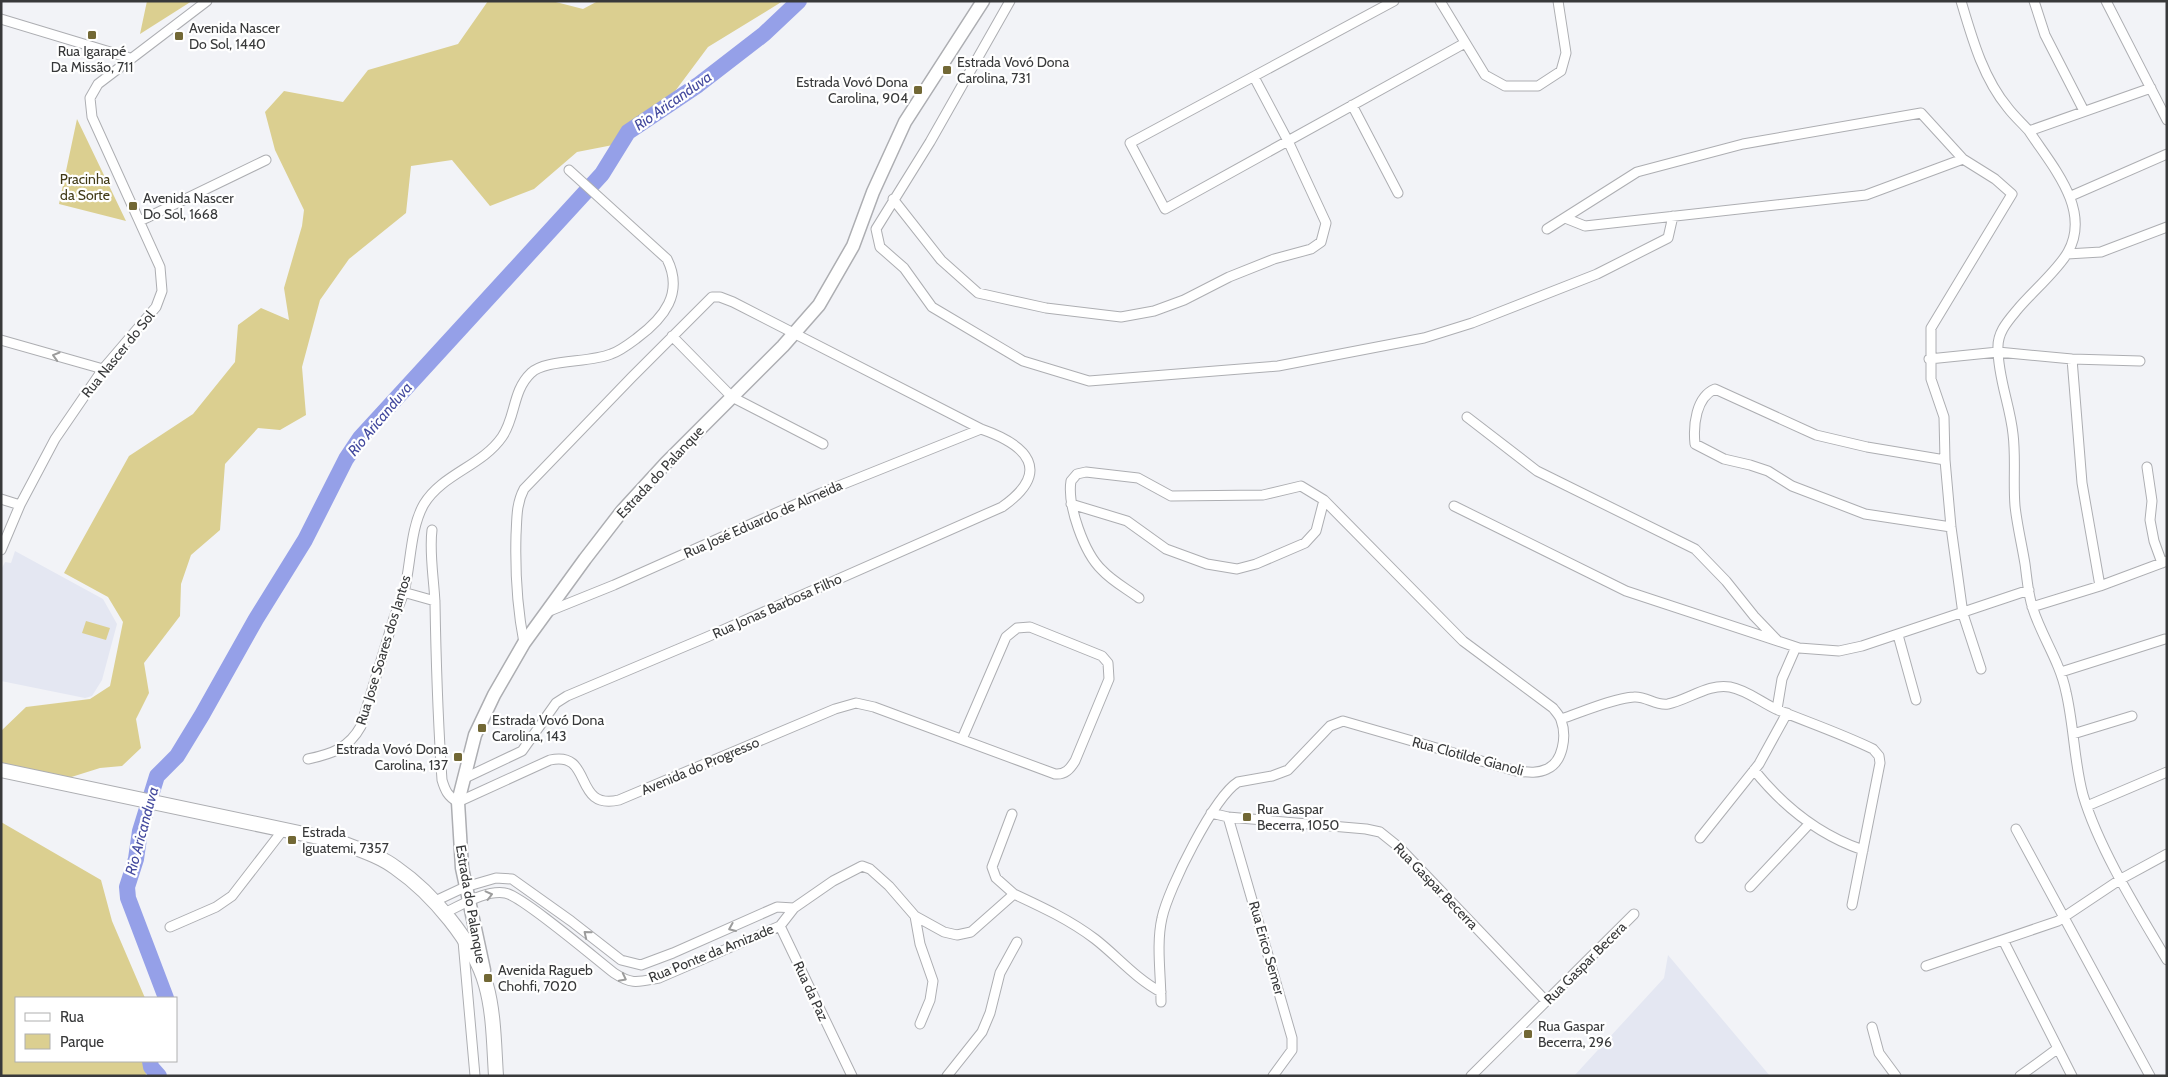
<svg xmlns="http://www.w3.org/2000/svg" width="2168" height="1077" viewBox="0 0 2168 1077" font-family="Cabin,sans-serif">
  <rect width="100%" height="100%" fill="#f2f3f7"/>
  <path fill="#e4e7f2" d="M15,551L103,599L117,624L102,680L92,696L85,698L1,681V570L5,562L11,563Z
    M1668,955L1770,1076H1574L1664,978Z"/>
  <path fill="#dbcf90" d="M147,1H192L140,34Z
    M488,1H552L583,9L598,1H783L708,47L670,98L618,144L577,152L534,189L490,206L452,160L411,166L406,213L349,259L320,300L302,367L306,415L280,430L258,428L225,464L220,530L191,555L181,584L180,616L144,663L149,693L136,719L141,748L122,766L100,768L65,779L1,766V731L26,707L90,699L110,686L123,622L108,597L64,573L129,456L193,414L235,362L238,325L261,308L289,320L284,288L302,226L304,210L275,150L265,112L284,91L343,102L368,70L458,44Z
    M77,119L126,221L59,204Z
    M86,621L110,628L106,640L82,633Z
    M1,822L101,880L112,921L145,998H16V1061H151L145,1076H1Z"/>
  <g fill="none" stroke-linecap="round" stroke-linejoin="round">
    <path stroke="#95a0e8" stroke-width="16" d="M166,998L128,898L127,887L136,859L140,831L157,776L177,756L202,715L256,619L305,540L346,459L360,438L602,174L628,132L698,85L764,34L799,1
      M150,1061L151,1067L159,1076"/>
    <defs>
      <path id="street" d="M1010,1L930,142L876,229L880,247L904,268L932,307L1023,361L1089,381L1278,366L1424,338L1472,323L1597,274L1668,238L1673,216
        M1394,1L1130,143L1165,209L1465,43
        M1440,1L1485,75L1505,86H1538L1561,71L1566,53L1558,1
        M1961,1C1972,38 1983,78 2008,108C2014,116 2022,123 2029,131L2151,88
        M2034,1L2045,35L2084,111
        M2106,1L2167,120
        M1,19L130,58
        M1352,105L1398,193
        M2029,131C2051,165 2092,209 2068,252C2058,270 2031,293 2017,310C2007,322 1997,333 1998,349C1998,378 2010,405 2013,434C2016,458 2013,482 2015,506C2017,525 2022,545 2025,564C2027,578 2028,595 2033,609C2042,637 2060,662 2066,692C2074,726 2074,762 2083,795C2099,849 2138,911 2167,960
        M2071,196L2167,154
        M893,199L941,260L978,293L1046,308L1121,317L1154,311L1184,300L1229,277L1274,259L1311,249L1321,242L1326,223L1288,141L1254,77
        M1565,218L1585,226L1866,195L1963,159
        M140,221L266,160
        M1547,229L1637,172L1743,144L1921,113L1963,159L1995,179L2012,194L1931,328V379L1944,417L1945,460L1951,527L1963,614L1981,669
        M2067,254L2101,252L2167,227
        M672,336L732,397L823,444
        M1,340L103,369
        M1929,359L1998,352L2072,359L2140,361
        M2072,359L2082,483L2100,586
        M1467,417L1537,471L1695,549L1726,581L1754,616L1777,640
        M1945,460L1867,447L1816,435L1715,389C1696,397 1693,425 1695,444L1724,459L1750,465L1768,471L1792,486L1865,514L1951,527
        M2147,467L2152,501L2150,520L2154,541L2162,563
        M1,499L20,505
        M1071,504L1127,521L1166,549L1207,564L1237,569L1256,564L1305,543L1316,531L1324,500
        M1454,506L1626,591L1799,648L1839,651L1862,646L2029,590
        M432,530C429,553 434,579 435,603C436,662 438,721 442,780C445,790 448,797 458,802L550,760C594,750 572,811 619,800L835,709L856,703L874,707L1055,774C1065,775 1070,769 1075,761L1109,679L1108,663L1102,656L1030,627L1017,628L1006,637L962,739
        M1,550L20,505L55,439L103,369L156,307L162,291L160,267L92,117L90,98L98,84L207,1
        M403,592L435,601
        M1139,598C1127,589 1112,581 1102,570C1084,553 1067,505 1071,481L1077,474L1086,472L1138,478L1171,496L1263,495L1301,486L1324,500L1463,641L1553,708C1556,712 1560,716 1561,720C1567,736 1563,762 1547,769C1537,774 1526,772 1516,771L1343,721L1330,726L1288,770L1272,776L1238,782C1214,797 1168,889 1162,918C1156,944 1161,975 1161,1002
        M2032,607L2100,586L2167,561
        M547,612L614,585L821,493L981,429
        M1898,635L1916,700
        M2061,672L2165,639
        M1777,709L1782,679L1796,647
        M1561,719C1582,712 1614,698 1634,697C1646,696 1656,706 1668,704C1688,700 1709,683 1730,687C1747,690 1762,703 1778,710C1810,723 1842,734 1873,749L1879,756L1880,763L1852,905
        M2073,734L2132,716
        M308,759C332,754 349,748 361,726C372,691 382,656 393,621C396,611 401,602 404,592C411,565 410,528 424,504C442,474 482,466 502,437C516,417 512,391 531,373C545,359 590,363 611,354C620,351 629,344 637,338C664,318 684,293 667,259L569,170
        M1754,770C1783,806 1819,835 1863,850
        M465,778L522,751L556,703L567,696L707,637L1002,507C1053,471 1027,445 981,429L733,302L720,297H712L632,377L524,489C516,504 517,519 516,535C515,572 517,607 524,643
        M2087,806L2167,772
        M1211,813L1228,817L1366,829L1380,832L1400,848L1546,1001
        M1012,814L992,867L996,878L1014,894
        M1228,817L1292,1038V1050L1273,1076
        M2016,829L2150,1076
        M1700,838L1759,764L1787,713
        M1750,887L1810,823
        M433,902L465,887L496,878L512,879L571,921L621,960L641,965L673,953L777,907L794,908
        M444,913C462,905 485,890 505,893C521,895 596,959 614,973C632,985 638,982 659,978L780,926L794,908L833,881L862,866L870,869L889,886L915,916L944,932L957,935L971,932L1014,894C1042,907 1070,920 1095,939C1117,956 1136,979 1161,992
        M915,916L920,944L933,981L930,1000L920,1024
        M780,926L852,1076
        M170,927L216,907L232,896L283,830
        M2003,940L2072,1076
        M463,941L475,1076
        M1926,966L2058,921L2121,879L2167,854
        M1872,1027L1879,1053L1896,1076
        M947,1076L982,1032L990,1013L1000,973L1017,942
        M1471,1076L1634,914
        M2020,1076L2057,1049"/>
      <path id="secondary" d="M484,970L462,868L458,802L475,735L494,695L524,643L585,559L622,511L666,463L783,346L819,305L853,246L873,192L905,122L983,1"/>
      <path id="primary" d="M1,770L337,841C357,849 379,855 396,868C432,893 474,942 486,985C494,1013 494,1046 496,1076"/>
    </defs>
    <use href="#street" stroke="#adaeb2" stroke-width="11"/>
    <use href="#secondary" stroke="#adaeb2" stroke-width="15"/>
    <use href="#primary" stroke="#adaeb2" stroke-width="16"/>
    <use href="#street" stroke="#fff" stroke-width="9"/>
    <use href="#secondary" stroke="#fff" stroke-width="12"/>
    <use href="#primary" stroke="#fff" stroke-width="14"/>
  </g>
  <defs><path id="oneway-chevron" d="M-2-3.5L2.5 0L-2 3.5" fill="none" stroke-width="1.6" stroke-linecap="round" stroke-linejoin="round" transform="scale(1.25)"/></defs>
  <g stroke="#9c9c9c">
    <use href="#oneway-chevron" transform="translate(56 356) rotate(-164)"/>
    <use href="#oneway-chevron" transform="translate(489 895) rotate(-14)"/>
    <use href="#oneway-chevron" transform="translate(732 928) rotate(157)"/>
    <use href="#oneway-chevron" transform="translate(587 934) rotate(-141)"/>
    <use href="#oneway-chevron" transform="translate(623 978) rotate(27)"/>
  </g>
  <g fill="#726835" stroke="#fff" stroke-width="2">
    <rect x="87" y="30" width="10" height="10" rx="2.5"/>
    <rect x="174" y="31" width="10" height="10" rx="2.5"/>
    <rect x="942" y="65" width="10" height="10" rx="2.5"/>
    <rect x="913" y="85" width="10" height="10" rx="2.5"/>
    <rect x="128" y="201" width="10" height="10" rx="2.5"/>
    <rect x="477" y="723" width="10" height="10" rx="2.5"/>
    <rect x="453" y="752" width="10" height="10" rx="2.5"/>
    <rect x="1242" y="812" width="10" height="10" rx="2.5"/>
    <rect x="287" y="835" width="10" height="10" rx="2.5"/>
    <rect x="483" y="973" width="10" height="10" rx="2.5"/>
    <rect x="1523" y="1029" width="10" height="10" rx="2.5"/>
  </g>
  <g text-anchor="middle" stroke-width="4.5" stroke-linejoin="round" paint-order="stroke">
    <g font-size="14" fill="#38393a" stroke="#fff" text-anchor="start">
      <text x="189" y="33">Avenida Nascer<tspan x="189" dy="16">Do Sol, 1440</tspan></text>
      <text x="92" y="56" text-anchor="middle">Rua Igarapé<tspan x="92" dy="16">Da Missão, 711</tspan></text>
      <text x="957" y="67">Estrada Vovó Dona<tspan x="957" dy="16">Carolina, 731</tspan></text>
      <text x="908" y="87" text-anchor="end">Estrada Vovó Dona<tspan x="908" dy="16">Carolina, 904</tspan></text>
      <text x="143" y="203">Avenida Nascer<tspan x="143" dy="16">Do Sol, 1668</tspan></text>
      <text x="492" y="725">Estrada Vovó Dona<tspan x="492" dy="16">Carolina, 143</tspan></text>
      <text x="448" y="754" text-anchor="end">Estrada Vovó Dona<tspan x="448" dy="16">Carolina, 137</tspan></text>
      <text x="1257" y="814">Rua Gaspar<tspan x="1257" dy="16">Becerra, 1050</tspan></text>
      <text x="302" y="837">Estrada<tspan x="302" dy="16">Iguatemi, 7357</tspan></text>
      <text x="498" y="975">Avenida Ragueb<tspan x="498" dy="16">Chohfi, 7020</tspan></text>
      <text x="1538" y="1031">Rua Gaspar<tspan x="1538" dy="16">Becerra, 296</tspan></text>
    </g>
    <g font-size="14" fill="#413a16" stroke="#fff">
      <text x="85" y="184">Pracinha<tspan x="85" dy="16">da Sorte</tspan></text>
    </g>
    <g font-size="14" fill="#38393a" stroke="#fff">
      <text transform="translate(118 354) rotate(-51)" y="5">Rua Nascer do Sol</text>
      <text transform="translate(660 472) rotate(-47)" y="5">Estrada do Palanque</text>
      <text transform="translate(763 519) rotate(-24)" y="5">Rua José Eduardo de Almeida</text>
      <text transform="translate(777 606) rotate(-24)" y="5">Rua Jonas Barbosa Filho</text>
      <text transform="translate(383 650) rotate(-73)" y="5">Rua Jose Soares dos Jantos</text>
      <text transform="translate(1468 756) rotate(15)" y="5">Rua Clotilde Gianoli</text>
      <text transform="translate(700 766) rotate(-23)" y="5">Avenida do Progresso</text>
      <text transform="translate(1436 886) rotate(46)" y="5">Rua Gaspar Becerra</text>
      <text transform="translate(471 904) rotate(80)" y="5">Estrada do Palanque</text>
      <text transform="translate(1267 948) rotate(74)" y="5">Rua Erico Semer</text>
      <text transform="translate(711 953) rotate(-22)" y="5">Rua Ponte da Amizade</text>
      <text transform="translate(1585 963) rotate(-45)" y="5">Rua Gaspar Becera</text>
      <text transform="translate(811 991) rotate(65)" y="5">Rua da Paz</text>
    </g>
    <g font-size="15" font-style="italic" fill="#43499e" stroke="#fff">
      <text transform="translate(673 101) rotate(-35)" y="5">Rio Aricanduva</text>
      <text transform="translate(380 419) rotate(-50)" y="5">Rio Aricanduva</text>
      <text transform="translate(142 831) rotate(-75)" y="5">Rio Aricanduva</text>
    </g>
  </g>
  <rect width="2168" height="1077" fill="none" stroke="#38393a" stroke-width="5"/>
  <rect x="15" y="997" width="162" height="65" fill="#ffffff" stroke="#afb0b0"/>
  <rect x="25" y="1013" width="25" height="8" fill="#ffffff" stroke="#afb0b0"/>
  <text x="60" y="1022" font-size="15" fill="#38393a">Rua</text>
  <rect x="25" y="1034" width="25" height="15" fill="#dbcf90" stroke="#afb0b0"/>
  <text x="60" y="1047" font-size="15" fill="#38393a">Parque</text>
</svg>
